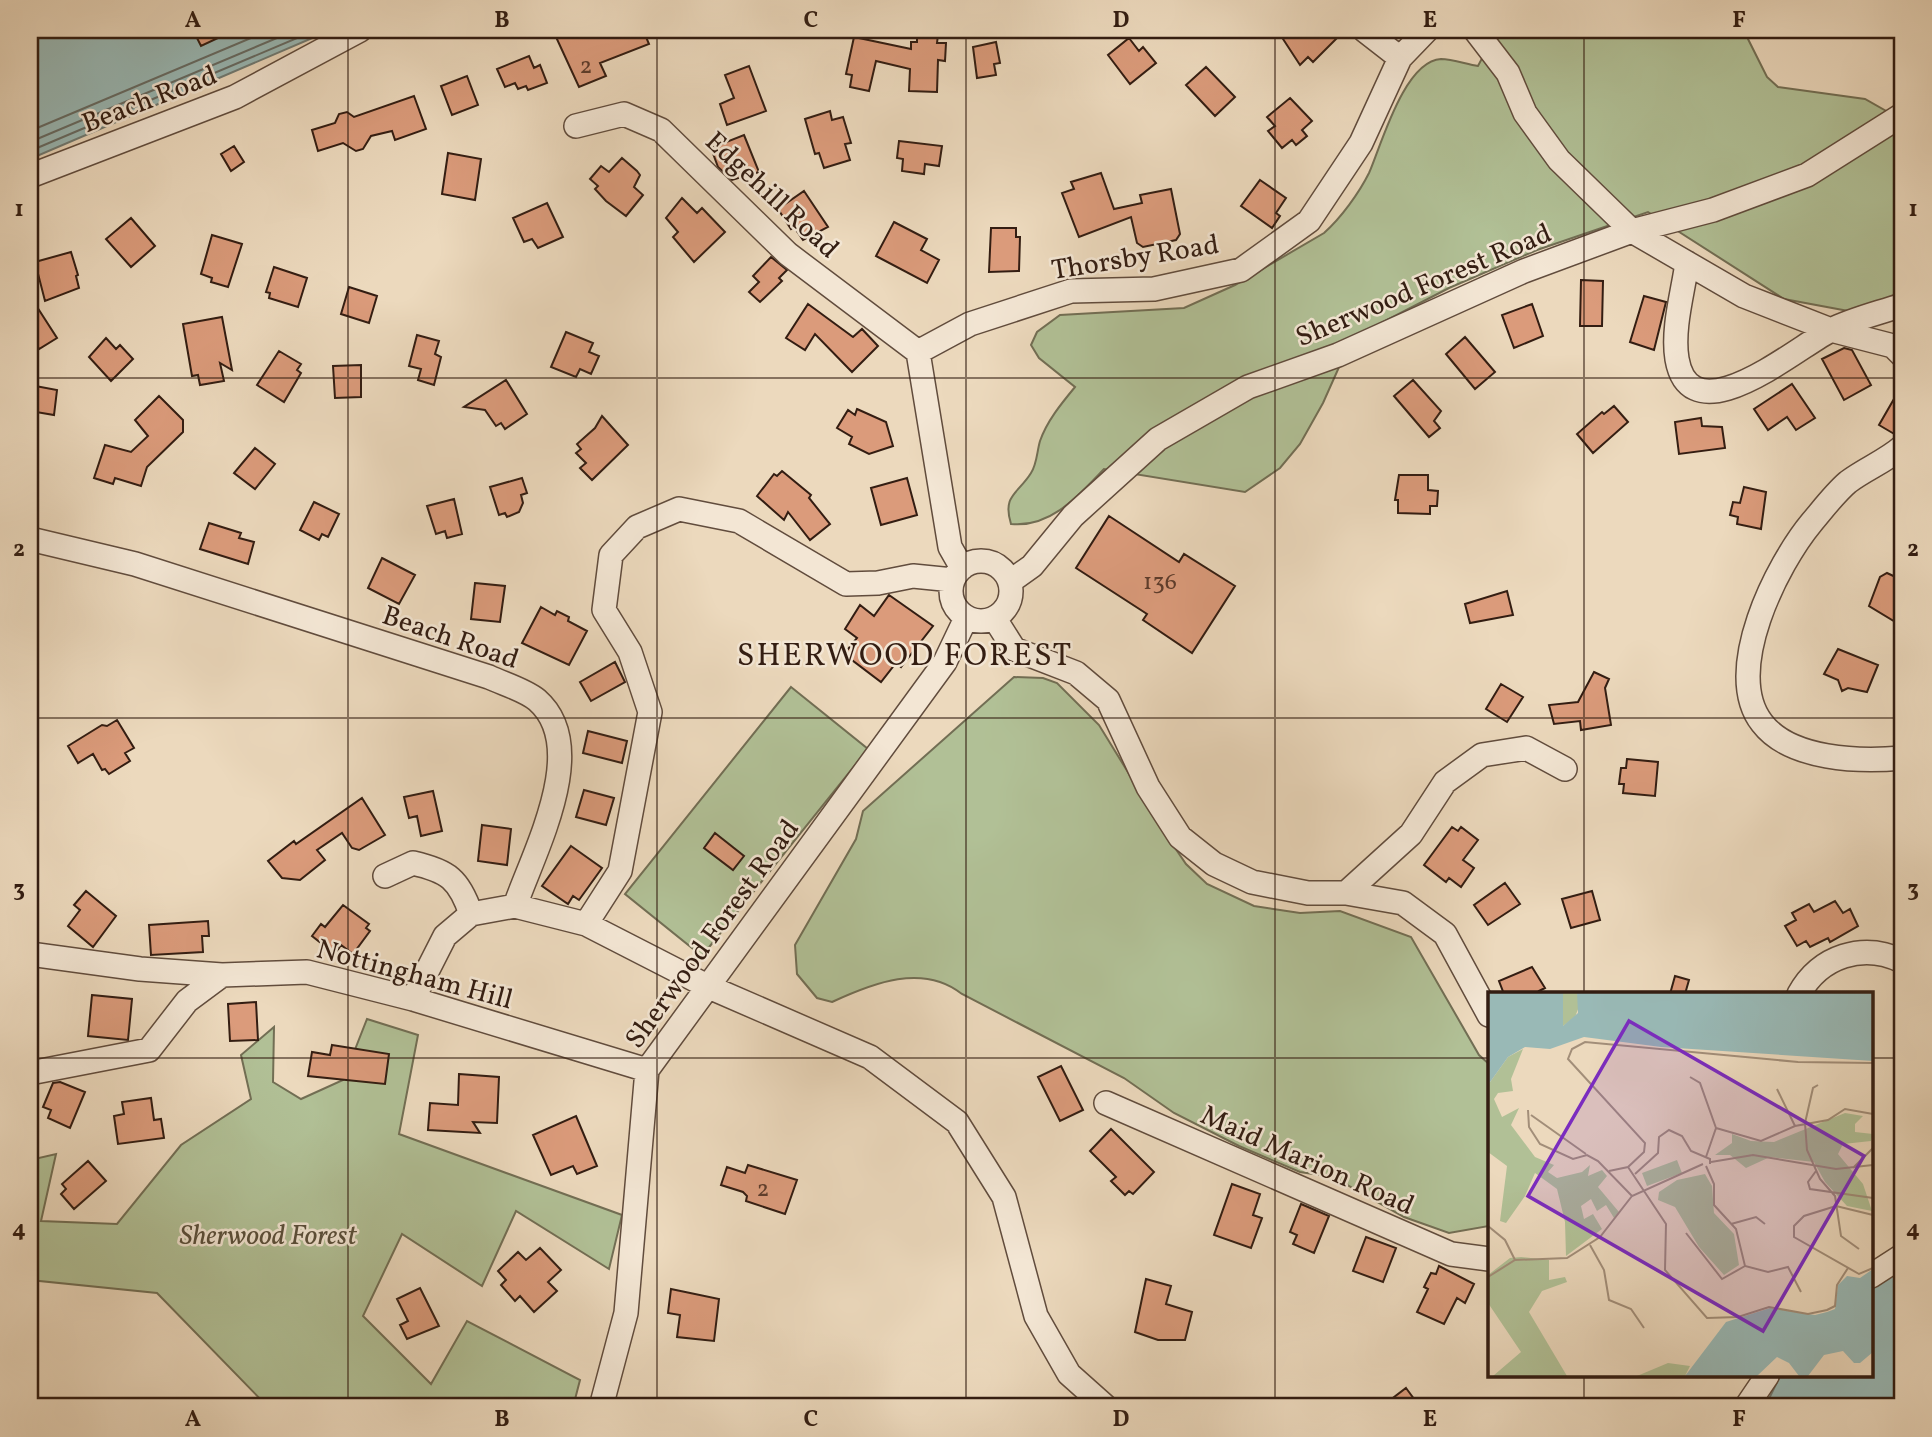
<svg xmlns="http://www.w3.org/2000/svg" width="1932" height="1437" viewBox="0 0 1932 1437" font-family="Vollkorn,serif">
  <rect width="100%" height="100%" fill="#ecd9bd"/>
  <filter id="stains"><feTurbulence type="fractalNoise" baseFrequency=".00286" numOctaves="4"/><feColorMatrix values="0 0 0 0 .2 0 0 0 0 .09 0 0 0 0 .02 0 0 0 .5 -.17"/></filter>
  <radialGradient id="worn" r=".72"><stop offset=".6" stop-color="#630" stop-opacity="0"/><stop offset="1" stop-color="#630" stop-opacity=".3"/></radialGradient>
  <path fill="#b1c096" stroke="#726e54" stroke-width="2" d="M1497,30H1750L1748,39L1767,77L1778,87L1865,99L1902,120V321L1784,299L1648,212L1537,250L1449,288L1352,338L1323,403L1300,444L1280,468L1245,492L1104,469C1079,495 1051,528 1011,524C1002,495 1018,494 1031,473C1037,464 1037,451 1040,441C1047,421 1061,404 1075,387L1039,358L1031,345L1037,332L1060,315L1184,308L1235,285L1324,233C1341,218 1359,193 1369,173C1381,146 1404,61 1441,59C1452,59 1466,64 1478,66Z
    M1014,677L1043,678L1057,683L1099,725L1169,839L1186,864L1207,884L1254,906L1300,913L1340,911L1411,937L1479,1055L1489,1064V1226L1449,1233L1404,1217L1333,1177L1300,1172L1239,1146L1174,1113L1124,1078L962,994C923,963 873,983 832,1002L817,998L797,974L795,945L856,839L863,811Z
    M791,687L868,749L702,956L625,894Z
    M367,1019L418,1035L399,1134L622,1215L609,1269L516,1211L482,1286L402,1234L363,1316L431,1384L467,1321L580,1380L573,1407H268L157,1293L30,1280V1160L56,1154L41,1221L117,1224L181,1145L251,1099L241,1055L274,1027L273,1082L301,1099L343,1080Z"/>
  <path fill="#99b9b6" stroke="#707b74" stroke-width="2" d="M30,30H331L30,159Z
    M1902,1264V1407H1765L1780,1376H1871V1286Z"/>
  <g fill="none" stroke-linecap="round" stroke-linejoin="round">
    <path stroke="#666b64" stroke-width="2" d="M30,131L270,30
      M30,142L296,30
      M30,151L316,30"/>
  </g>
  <path fill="#db9b7b" stroke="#331d12" stroke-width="2" d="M193,30H235L201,46Z
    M572,30H643L649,44L600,63L606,76L579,87L556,37Z
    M1293,30H1345L1313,62L1308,57L1300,65L1283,39Z
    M917,34L938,35L937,43H946L945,61L938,60L937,92L909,91L910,69L876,61L869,91L850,87L852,75L846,74L854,37L911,49V42H917Z
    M1129,38L1139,51L1143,47L1156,63L1130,84L1108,55Z
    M996,42L1000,63L994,64L996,75L977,78L973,47Z
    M529,56L534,68L540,65L547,83L528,90L526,86L518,89L515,83L505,87L497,69Z
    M749,66L766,111L727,125L720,104L734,98L725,75Z
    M1206,67L1235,97L1215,116L1186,85Z
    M467,76L478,105L452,115L441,86Z
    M414,96L426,129L395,140L392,131L371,136L363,149L356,151L343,143L318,151L312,130L335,123L339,114L347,112L354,117Z
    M1290,98L1312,121L1302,130L1307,136L1296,145L1292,140L1282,148L1268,131L1275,126L1267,117Z
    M830,111L832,120L843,117L851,143L845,144L850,160L824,168L819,153L815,154L805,119Z
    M744,135L759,172L732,180L718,167L711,148Z
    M899,141L942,146L939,166L925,164L924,174L902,171L903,159L897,158Z
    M234,146L244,162L231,171L221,154Z
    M448,153L481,159L475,200L442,194Z
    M622,158L637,171L640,175L634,187L643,195L626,216L606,201L595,189L598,186L590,179L601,166L609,172Z
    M1101,173L1114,209L1142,203L1140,195L1171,189L1180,234L1176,240L1143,247L1137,243L1131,217L1079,237L1062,193L1074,189L1071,182Z
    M1260,180L1286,198L1276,213L1280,216L1272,228L1241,206Z
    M804,191L828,227L803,240L794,227L791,229L778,209Z
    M682,198L697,213L702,208L725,232L694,262L673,237L678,232L666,218Z
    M547,203L563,237L538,248L532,239L524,242L513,218Z
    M131,218L155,246L131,267L106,239Z
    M894,222L927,239L921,250L939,260L927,283L876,256Z
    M991,228H1016V237H1020L1019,271L989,272Z
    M212,235L242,244L228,287L211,282L212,278L201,274Z
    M71,252L78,275L76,276L79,288L45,301L35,262Z
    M771,257L787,270L779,278L782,281L760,302L749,292L759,282L753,276Z
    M274,267L307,278L298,307L269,298L270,293L266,292Z
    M1581,280L1603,281L1602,326H1580Z
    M349,287L377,296L369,323L341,314Z
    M30,296L57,338L39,349L30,334Z
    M1644,296L1666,302L1654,350L1630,342Z
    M808,304L853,337L862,329L878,346L852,372L815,334L805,350L786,338Z
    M1532,304L1543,336L1514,348L1502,315Z
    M222,317L232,370L220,363L224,381L200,385L198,375L192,376L183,324Z
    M566,332L593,343L589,352L599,356L591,374L580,369L576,377L551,367Z
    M417,335L439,341L435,354L441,357L434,385L418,380L421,369L409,366Z
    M1465,337L1495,372L1475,389L1446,354Z
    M106,338L116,349L120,345L133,359L111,381L89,357Z
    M1844,348L1852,350L1871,385L1844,400L1822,359Z
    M279,351L301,364L297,370L301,373L284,402L257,385Z
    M361,365V397L335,398L333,366Z
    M506,380L527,414L505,429L501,423L496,426L485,410L464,407Z
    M1413,380L1441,411L1434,421L1440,428L1429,437L1394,396Z
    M1792,384L1815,418L1796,430L1787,417L1768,430L1754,409Z
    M30,385L57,390L54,415L30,411Z
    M1902,385V433L1896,435L1879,425Z
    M159,396L183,420V432L147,467L141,486L115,478L113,484L94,478L105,445L131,452L148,436L135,420Z
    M1614,406L1628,422L1593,453L1577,434L1602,412L1604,414Z
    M857,409L886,422L893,446L869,454L849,444L852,437L837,428L848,410L855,415Z
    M602,416L628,445L592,480L580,468L586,463L576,453L581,449L577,444L595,428Z
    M1701,418L1702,426L1722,427L1725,448L1679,454L1675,422Z
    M255,448L275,464L255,489L234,473Z
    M782,471L811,495L809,498L830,524L810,540L788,512L784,520L757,496L774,474L777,476Z
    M1399,475H1428V490L1438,491L1437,506H1430V514L1398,513V500H1395Z
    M522,478L527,493L521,495L523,503L519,512L507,517L505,513L499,515L490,487Z
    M907,478L917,515L881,525L871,488Z
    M1744,487L1766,492L1761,529L1737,524L1738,517L1730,515L1733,502L1740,503Z
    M454,499L462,534L447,538L445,531L436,534L427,506Z
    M314,502L339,514L328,537L322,534L319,540L300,530Z
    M1109,516L1179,562L1184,554L1235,586L1192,653L1143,620L1147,614L1076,568Z
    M209,523L241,533L239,538L254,542L248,564L200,549Z
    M382,558L415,575L399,604L368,588Z
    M1887,573L1902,580V626L1869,606L1880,577Z
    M475,583L505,586L500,622L471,619Z
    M1507,591L1513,615L1470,623L1465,604Z
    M889,595L933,626L901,667L896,663L881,682L844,654L857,638L845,629L860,605L874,616Z
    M541,607L555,615L557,611L569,617L568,621L587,631L569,665L522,643Z
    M1838,649L1878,665L1867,692L1848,688L1842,691L1838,680L1824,674Z
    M615,662L625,682L591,701L580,682Z
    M1594,672L1609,679L1605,688L1611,725L1581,730L1580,721L1554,724L1549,705L1578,702Z
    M1501,684L1523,697L1507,722L1486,709Z
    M117,720L134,748L125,753L130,761L109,774L105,769L102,770L93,754L78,763L68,746L102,725L107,726Z
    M588,731L627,741L622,763L583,753Z
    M1627,759L1658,762L1655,796L1623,793L1624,784H1619L1621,768H1626Z
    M584,790L614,798L606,825L576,817Z
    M433,791L442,831L421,836L417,816L409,818L404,797Z
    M362,798L385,835L359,850L352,848L342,833L317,850L325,860L300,880L282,878L268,861L294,841L296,844Z
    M482,825L511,829L507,865L478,861Z
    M1452,827L1458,831L1461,827L1478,840L1463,860L1474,868L1461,887L1449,878L1446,882L1424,865Z
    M715,833L744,856L733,870L704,848Z
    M571,846L602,868L579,900L573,896L568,904L542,886Z
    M1505,883L1520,904L1488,925L1474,905Z
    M86,891L116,916L93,947L68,926L80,910L74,905Z
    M1592,891L1600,920L1571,928L1562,899Z
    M1835,901L1843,913L1850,909L1858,926L1830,942L1828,938L1810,947L1806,941L1797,946L1785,926L1796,920L1792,913L1809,904L1814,912Z
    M343,905L369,924L366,928L370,931L353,954L341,945L335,954L312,936L321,924L325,927Z
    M208,921L209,936H202L203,952L151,955L149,925Z
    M1532,967L1545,988L1539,991L1541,994H1504L1499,981Z
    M1675,976L1689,980L1685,994H1670Z
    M92,995L132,999L128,1040L88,1036Z
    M256,1002L258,1040L230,1041L228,1004Z
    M332,1045L389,1054L385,1084L308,1076L312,1052L330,1055Z
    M1061,1066L1083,1110L1060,1121L1038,1077Z
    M459,1074L499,1077L497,1123L473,1122L480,1133L428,1130L430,1103L458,1105Z
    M60,1082L85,1092L70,1128L48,1118L51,1110L43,1107L53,1083Z
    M151,1098L154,1120L161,1119L164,1138L118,1144L114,1116L124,1114L122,1102Z
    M576,1116L597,1166L577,1174L573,1166L551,1175L533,1135Z
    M1111,1129L1154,1172L1133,1194L1129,1191L1125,1195L1111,1181L1116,1177L1090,1151Z
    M88,1161L106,1181L74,1209L61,1194L66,1189L62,1184Z
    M748,1165L797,1180L785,1214L746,1201L747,1196L743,1192L721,1185L727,1167L745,1173Z
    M1232,1184L1260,1194L1253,1215L1262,1218L1251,1248L1214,1235Z
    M1301,1204L1329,1216L1314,1253L1293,1244L1297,1235L1290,1232Z
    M1366,1237L1396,1248L1383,1282L1353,1271Z
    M540,1248L561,1270L548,1282L557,1291L534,1312L520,1296L515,1301L501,1285L506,1280L498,1271L518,1252L526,1260Z
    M1439,1266L1474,1284L1465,1303L1457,1298L1444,1324L1417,1312L1428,1289L1424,1287L1431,1273L1436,1274Z
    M1146,1279L1171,1286L1166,1304L1192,1312L1185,1340H1158L1135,1332Z
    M420,1288L439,1326L407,1339L400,1325L408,1321L397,1299Z
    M671,1289L719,1299L714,1341L677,1337L680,1315L668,1313Z
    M1406,1388L1420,1407H1381Z"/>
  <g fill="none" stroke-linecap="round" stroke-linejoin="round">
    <defs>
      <path id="minor" d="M1364,30L1400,58
        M1475,30L1508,73L1525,113L1559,160L1632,231L1744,296L1831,330L1893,346L1902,355
        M576,126L624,114L661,130L788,254L918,352
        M30,176L235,97L360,30
        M1687,263C1683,292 1672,329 1677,359C1691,439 1797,347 1831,330C1853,319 1879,313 1902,305
        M918,352L970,324L1071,291L1154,289L1241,270L1309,221L1361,143L1400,58L1427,30
        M918,352L950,547L962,568
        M1902,447C1886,461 1865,469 1848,482C1835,493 1823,509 1812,522C1777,564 1722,672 1762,723C1790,760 1860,762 1902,758
        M30,539L135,564L489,677C504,684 525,690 537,700C591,747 534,851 515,906
        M951 591a30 30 0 1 1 60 0a30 30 0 1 1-60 0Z
        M1011,581L1032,566L1073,516L1158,439L1248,387L1338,355L1524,271L1632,231L1713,210L1807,175L1902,115
        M995,619L1014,649L1076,673L1108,700L1148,787L1180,837L1214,864L1252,882L1308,893H1346L1403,903L1445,934L1489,1015
        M385,876L413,863C448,871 459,879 471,914
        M1346,893L1411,834L1445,782L1482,755L1526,748L1565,769
        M586,924L620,871L650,712L630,652L604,610L611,555L637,527L679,509L739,521L846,584L878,583L913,576L953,580
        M30,954L140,969L222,975
        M1799,994C1820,956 1863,942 1902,961
        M413,999L445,936L471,914L515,906L586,924L709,987L870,1057L957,1122L1004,1197L1036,1316L1069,1374L1106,1407
        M30,1073L149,1050L187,1001L222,975L307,972L413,999L647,1070
        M1106,1103L1451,1254L1489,1259
        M1871,1276L1902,1256
        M601,1407L626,1313L647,1070L945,662L966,618
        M1746,1407L1767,1376"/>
    </defs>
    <use href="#minor" stroke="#614c3d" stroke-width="26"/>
    <use href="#minor" stroke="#f3e6d4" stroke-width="23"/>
  </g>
  <path fill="none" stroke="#331d12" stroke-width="2" stroke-opacity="0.55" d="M348,30V1407M657,30V1407M966,30V1407M1275,30V1407M1584,30V994M30,378H1902M30,718H1902M30,1058H1489M1871,1058H1902M1584,1376V1407"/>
  <g text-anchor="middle" stroke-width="5" stroke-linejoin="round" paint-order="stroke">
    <g font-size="24" fill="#5d3c2c">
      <text x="586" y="73">2</text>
      <text x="1160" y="589">136</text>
      <text x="763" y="1196">2</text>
    </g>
    <g font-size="28" fill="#331d12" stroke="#f3e6d4">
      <text transform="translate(149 98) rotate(-21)" y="10">Beach Road</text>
      <text transform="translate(773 194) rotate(43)" y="10">Edgehill Road</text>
      <text transform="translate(1135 256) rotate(-9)" y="10">Thorsby Road</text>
      <text transform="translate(1423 284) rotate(-23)" y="10">Sherwood Forest Road</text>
      <text transform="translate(451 636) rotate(19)" y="10">Beach Road</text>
      <text transform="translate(711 933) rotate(-54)" y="10">Sherwood Forest Road</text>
      <text transform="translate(415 973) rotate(15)" y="10">Nottingham Hill</text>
      <text transform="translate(1308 1159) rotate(24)" y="10">Maid Marion Road</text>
    </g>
    <g font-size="28" font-style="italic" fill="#594e3a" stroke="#f3e6d4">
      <text x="268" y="1244">Sherwood Forest</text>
    </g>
    <g font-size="32" letter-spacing="2" fill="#331d12" stroke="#f3e6d4">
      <text x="905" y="665">SHERWOOD FOREST</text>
    </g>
  </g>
  <g transform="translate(1488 992)">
    <rect width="385" height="385" fill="#ecd9bd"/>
    <path d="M75,1H89L92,12L87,25L75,34ZM35,57L23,87L25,99L10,101L6,107L14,125L31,116L23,133L47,165L66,173L60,180L69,186L94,180L102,173L100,184L114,178L119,184L110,195L131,220L126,226L118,213L109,219L103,207L93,214L96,227L105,222L114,237L78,264L77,230L69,197L47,181L37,204L18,231L12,229L19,174L0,160V93L20,65ZM357,121L375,124L367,132V140L385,142L383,149L355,152L350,162L375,192L384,219L359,214L337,190L326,170L282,165L258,176L242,163H227L244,151V142L263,149L286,150ZM189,168L194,181L159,194L154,181ZM217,182L224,194L226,221L246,242L251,273L236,283L211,255L187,215L170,208L171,200L189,188ZM33,265L61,268V288L77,285L79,290L54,299L41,320L79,384H5L33,360L0,311V283L22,266ZM180,371L202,374L197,384H149Z" fill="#b1c096"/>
    <path d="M0,1H75V34L90,21L89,1H385V69L173,55L96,45L62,57L37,55L20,65L0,93ZM385,277V360L372,371H366L355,359L336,363L320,384H311L301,371L289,365L269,384H197L238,330L282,316L327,323L339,320L347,317L350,293L359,284L372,286Z" fill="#99b9b6"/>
    <path fill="none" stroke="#a28e79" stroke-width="2" d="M202,85L212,91L228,136M330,93L325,96L317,131L319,158L332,187L347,204L353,244L371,257M289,97L307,134M40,118L41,135L52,152L85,167L99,163L110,169L144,204M43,123L98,162M228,136L273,149L307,134L340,128L357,117L385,122M218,165L228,136M223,170L265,163L348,177L385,173M218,174L226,192V213L248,237L257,274L280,280L300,275L313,300M140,175L178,232L177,278L219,326L250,325L281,315L320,322L339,318L347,314L349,293L360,276M365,176L385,156M121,179L140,175L156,160L157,151L80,67L84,57L97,50L310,70L385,71M328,179L320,190L322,197L385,206M147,182L170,161L171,145L181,138L194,144L203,159L222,167V172M348,214L316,224L306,234V245L371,282L385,276M348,214L385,223M243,232L268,225L277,232M0,234L17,248L27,268M198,241L234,287L257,274M102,253L116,278L121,308L143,317L156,336M0,285L27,268L79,266L112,245L144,204L215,172"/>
    <path fill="#7b2cbf" fill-opacity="0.15" stroke="#7b2cbf" stroke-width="3.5" d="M141,29L376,164L275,339L40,204Z"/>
    <rect width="385" height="385" fill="none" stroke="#331d12" stroke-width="3.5"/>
  </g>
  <rect width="1932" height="1437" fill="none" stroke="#ecd9bd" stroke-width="77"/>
  <rect x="38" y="38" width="1856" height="1360" fill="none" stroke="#331d12" stroke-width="2.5"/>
  <g font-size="23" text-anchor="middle" font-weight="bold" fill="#331d12">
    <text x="193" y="27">A</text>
    <text x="502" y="27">B</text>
    <text x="811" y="27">C</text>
    <text x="1121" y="27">D</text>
    <text x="1430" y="27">E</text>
    <text x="1739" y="27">F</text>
    <text x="19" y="216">1</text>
    <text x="1913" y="216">1</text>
    <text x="19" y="556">2</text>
    <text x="1913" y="556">2</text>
    <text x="19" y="896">3</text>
    <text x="1913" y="896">3</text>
    <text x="19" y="1236">4</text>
    <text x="1913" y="1236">4</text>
    <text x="193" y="1426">A</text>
    <text x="502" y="1426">B</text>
    <text x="811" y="1426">C</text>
    <text x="1121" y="1426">D</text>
    <text x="1430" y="1426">E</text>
    <text x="1739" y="1426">F</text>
  </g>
  <rect width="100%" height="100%" filter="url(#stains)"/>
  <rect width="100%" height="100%" fill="url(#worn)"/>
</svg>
